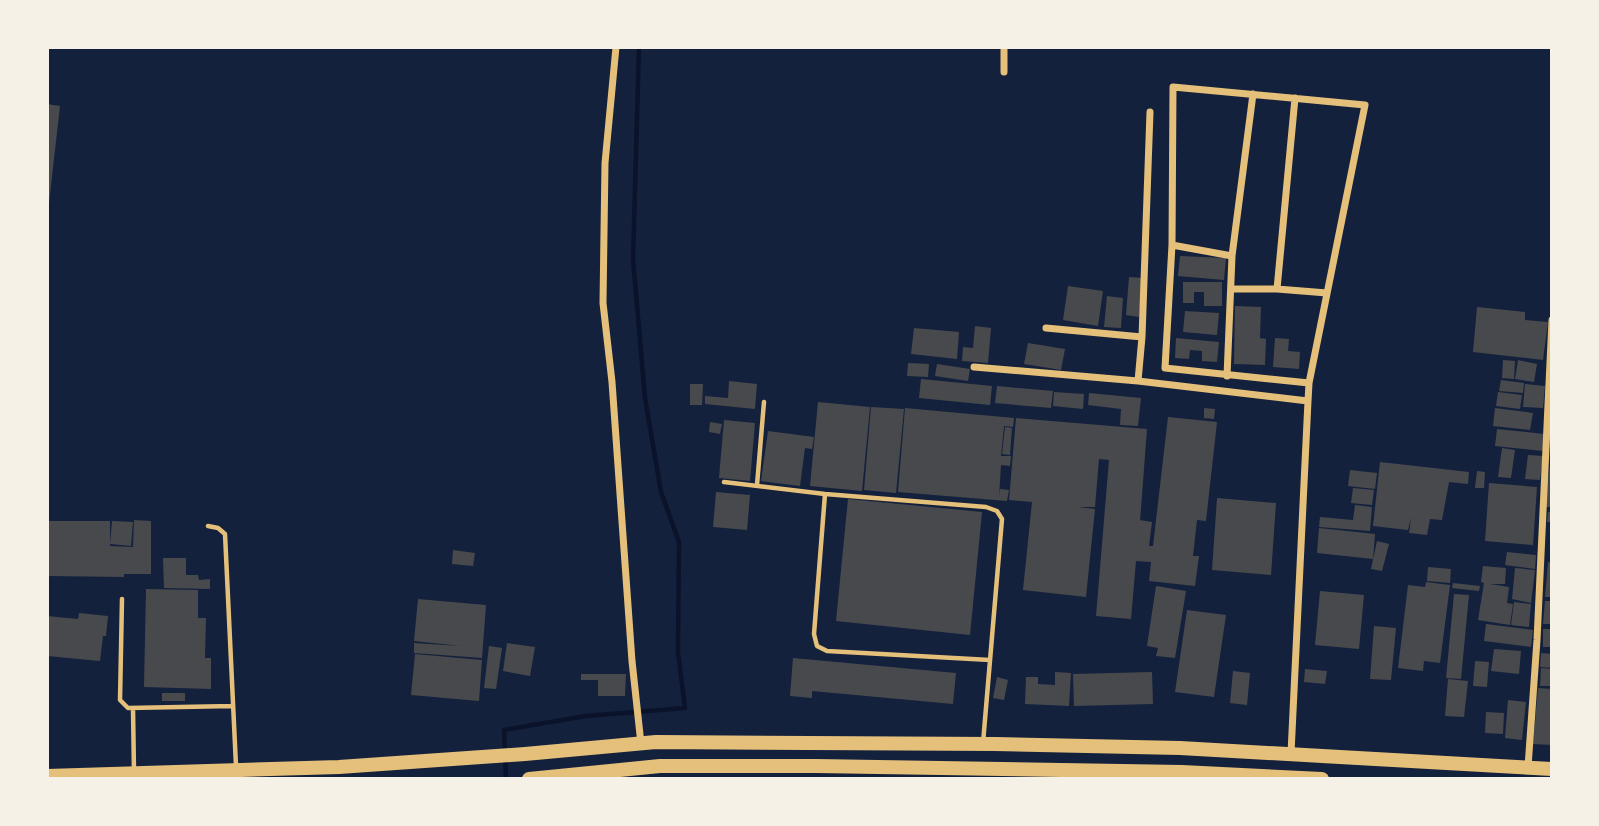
<svg xmlns="http://www.w3.org/2000/svg" width="1599" height="826" viewBox="0 0 1599 826" font-family="Spectral,serif">
  <rect width="100%" height="100%" fill="#14213d"/>
  <g fill="none" stroke-linecap="round" stroke-linejoin="round">
    <path stroke="#0b132b" stroke-width="4.5" d="M506,779L504,730L586,716L685,708L678,652L679,542L661,492L645,398L633,259L639,47"/>
  </g>
  <path fill="#48494c" d="M47,104L60,106L49,203H47Z
    M1180,256L1226,258L1224,280L1178,276Z
    M1129,277L1143,278L1139,317L1126,315Z
    M1183,282H1222V306H1204V292H1194V303H1183Z
    M1068,286L1103,291L1098,326L1063,320Z
    M1107,296L1123,298L1121,328L1104,327Z
    M1235,306L1261,307L1260,338L1266,339L1265,365L1234,364Z
    M1477,307L1525,312V320L1548,322L1543,360L1473,352Z
    M1185,311L1219,313L1217,335L1183,332Z
    M975,326L991,328L988,363L962,361L963,347L973,348Z
    M914,328L959,332L957,359L911,354Z
    M1176,338L1219,342L1217,362L1202,361V351L1190,350L1189,359L1175,358Z
    M1275,338L1289,339L1288,351L1300,352L1299,369L1273,367Z
    M1028,343L1065,349L1061,370L1024,364Z
    M1503,360L1515,361L1514,379L1502,378Z
    M1518,360L1537,364L1534,382L1515,379Z
    M908,363L929,364L928,377L907,376Z
    M937,364L970,369L968,381L935,376Z
    M921,379L992,386L990,405L919,398Z
    M1501,380L1524,383L1523,393L1499,391Z
    M729,381L757,384L755,409L705,404V396L728,398Z
    M690,384H703L702,405H690Z
    M1525,384L1545,386L1543,408L1523,407Z
    M997,386L1053,391L1051,408L995,403Z
    M1054,392L1084,394L1083,409L1053,406Z
    M1498,392L1522,395L1520,409L1496,406Z
    M1089,393L1141,398L1138,426L1120,425L1121,409L1088,405Z
    M818,402L870,407L862,491L810,486Z
    M871,407L904,409L896,493L864,490Z
    M905,408L1014,418L1013,427L1004,426L1001,456H1011L1010,466L1001,465L999,498L1000,489L1009,490L1007,501L898,492Z
    M1204,408L1215,409L1214,419L1204,418Z
    M1495,408L1533,413L1530,430L1493,426Z
    M1168,417L1217,422L1206,521L1197,520L1193,556H1199L1195,586L1149,581L1151,562L1136,561L1131,619L1096,616L1109,460L1099,459L1095,507H1078L1095,509L1086,597L1023,590L1032,502L1009,500L1016,418L1147,429L1138,548L1140,520L1152,522L1149,546H1153Z
    M724,420L755,423L750,481L719,478Z
    M710,422L722,424L720,434L709,432Z
    M1005,427L1012,428L1010,455L1002,454Z
    M1497,429L1544,434L1543,451L1495,446Z
    M768,431L814,437L812,449L805,448L800,486L761,481Z
    M1502,448L1515,450L1511,478L1498,477Z
    M1528,455L1543,456L1540,480L1525,479Z
    M1380,462L1469,472L1468,484L1449,482L1442,520L1430,519L1427,535L1409,533L1411,517L1408,530L1373,526Z
    M1550,465H1552V507H1545Z
    M1350,470L1377,473L1375,489L1348,486Z
    M1477,471L1485,472L1484,488H1475Z
    M1489,483L1537,487L1533,545L1485,541Z
    M1353,488L1374,490L1372,505L1351,503Z
    M716,492L750,495L747,530L713,527Z
    M1217,498L1276,503L1271,575L1212,570Z
    M848,499L982,512L970,635L836,621Z
    M1355,505L1372,507L1370,531L1319,527L1320,517L1353,520Z
    M1548,512H1552V522H1547Z
    M134,520L151,521V574H124V577L47,576V521H110V549V546L133,547Z
    M112,521L133,522L131,546L110,544Z
    M1319,528L1375,534L1373,559L1317,553Z
    M1377,541L1389,544L1382,571L1371,569Z
    M453,550L475,553L473,566L452,564Z
    M1507,552L1536,555L1535,569L1505,565Z
    M163,558H186V575H198L199,580L210,579V589L164,588Z
    M1548,562L1552,563V597H1545Z
    M1483,566L1506,568L1505,584H1490L1509,587L1507,603L1513,604L1510,625L1478,620L1484,583L1481,582Z
    M1428,567L1451,569L1450,583L1427,581Z
    M1515,568L1535,570L1531,603L1512,599Z
    M1426,582L1450,585L1440,663L1424,661L1423,671L1398,668L1408,585L1425,587Z
    M1453,583L1480,586L1479,591L1452,588Z
    M1156,586L1186,591L1175,658L1156,656L1158,648L1147,646Z
    M146,589L198,590V618H206L205,658H211V689L144,687Z
    M1320,591L1364,595L1359,649L1315,645Z
    M1454,594L1469,595L1461,679L1446,678Z
    M418,599L486,605L482,658L414,653V643L461,646L414,641Z
    M1545,601H1552V624H1543Z
    M1514,602L1531,604L1529,627L1511,625Z
    M1187,610L1226,615L1214,697L1175,692Z
    M79,613L108,616L106,636H103L100,661L47,656V616L78,619Z
    M1486,624L1533,630L1531,647L1484,641Z
    M1374,626L1396,628L1391,680L1370,679Z
    M1543,629H1552V647H1543Z
    M507,643L535,647L530,676L503,671Z
    M489,646L502,648L496,689L484,688Z
    M1494,649L1521,651L1519,674L1491,671Z
    M1541,653L1552,654V668L1540,667Z
    M415,654L482,660L479,701L411,695Z
    M793,658L956,673L953,704L812,691V698L790,696Z
    M1475,661L1489,662L1487,687L1473,686Z
    M1541,668L1552,669V686H1540Z
    M1305,669L1327,671L1325,684L1304,682Z
    M1233,671L1250,673L1247,705L1230,703Z
    M1055,672L1071,673L1069,706L1025,704L1026,677H1038V684L1055,685Z
    M1152,672L1153,704L1074,706L1073,674Z
    M581,674H626L625,696H598V680H581Z
    M997,677L1008,680L1004,700L993,698Z
    M1448,679L1468,681L1464,717L1445,716Z
    M1538,688L1552,689V745L1533,744Z
    M162,693H185V701H162Z
    M1508,700L1526,702L1522,740L1505,738Z
    M1486,712L1504,713L1503,734L1485,733Z"/>
  <g fill="none" stroke-linecap="round" stroke-linejoin="round">
    <path stroke="#e5c07b" stroke-width="4.5" d="M724,482L825,494L986,507L997,511L1002,519L983,743
      M757,485L764,402
      M825,494L814,634L817,646L827,651L990,660
      M208,526L218,528L225,534L236,766
      M122,599L120,700L128,708L233,706
      M133,708L134,772"/>
    <path stroke="#e5c07b" stroke-width="7" d="M616,47L605,163L603,303L612,382L632,661L641,744
      M1004,47V72
      M1172,245L1232,256
      M1232,289H1277L1327,293
      M1277,289L1295,98
      M1046,328L1142,337
      M974,367L1138,381L1308,401L1291,753
      M1227,376L1232,256L1253,94
      M1138,381L1142,337L1150,112
      M1308,401L1309,383L1365,105L1173,87L1172,245L1165,368L1309,383
      M1528,767L1537,640L1552,320"/>
    <path stroke="#e5c07b" stroke-width="14" d="M47,776L339,767L525,754L656,742L995,744L1180,748L1552,769
      M529,779L660,766H816L1182,772L1322,779"/>
  </g>
  <rect width="1599" height="826" fill="none" stroke="#f6f1e7" stroke-width="98"/>
</svg>
